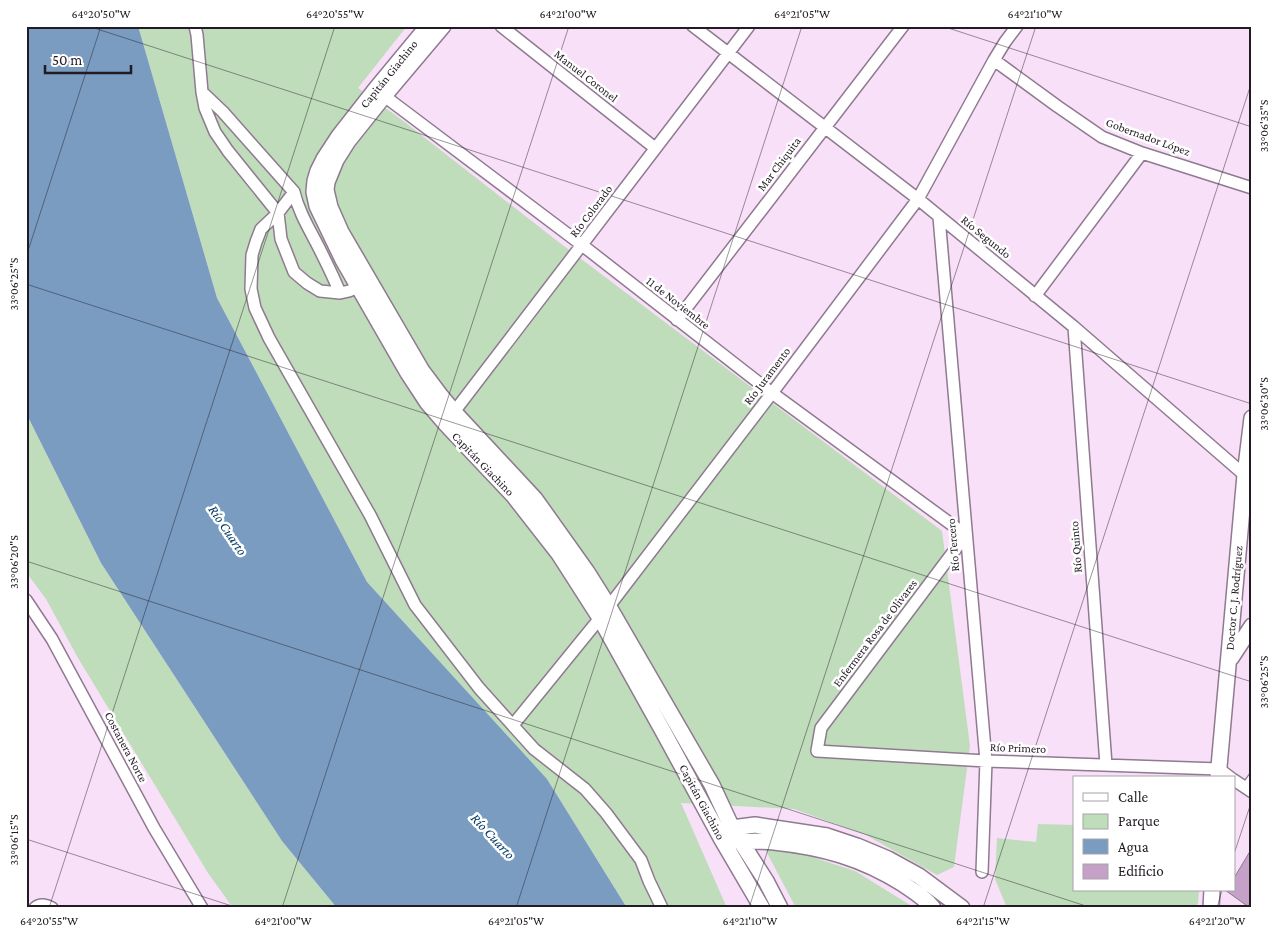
<svg xmlns="http://www.w3.org/2000/svg" width="1278" height="934" viewBox="0 0 1278 934" font-family="'Crimson Pro',serif">
  <rect width="100%" height="100%" fill="#f8e0f9"/>
  <path fill="#bfddbb" d="M138,26H407L358,88L402,120L556,240L942,531L970,746L954,867L937,875L866,835L794,809L681,803L727,908H627L547,779L367,582L217,298Z
    M26,413L101,563L282,841L337,908H233L208,873L78,658L46,599L26,572Z
    M1038,824L1074,825V890H1199L1198,903L1195,908H1007L995,879L997,838L1036,842Z
    M765,849L803,854L855,871L915,908H796Z"/>
  <path fill="#799cc0" d="M26,26H138L217,298L367,582L547,779L627,908H337L282,841L101,563L26,413Z"/>
  <path fill="#c5a1c7" stroke="#8c778e" d="M1252,848V908H1250L1225,890H1234V878Z"/>
  <g fill="none" stroke-linecap="round" stroke-linejoin="round">
    <defs>
      <path id="lane" d="M1244,787L1252,776"/>
      <path id="street" d="M195,26L197,35L202,92L205,108L215,132L228,151L278,213L281,239L294,272L307,283L320,291L340,293L349,291L366,284
        M501,26L655,148
        M693,26L918,199L1074,327L1248,478
        M994,60L1057,106L1102,137L1142,153L1252,188
        M202,92L223,112L294,192C299,213 310,230 320,250C327,264 334,278 340,293
        M379,92L582,245L772,393L966,535
        M294,192L278,213L261,229L256,242L252,255L251,289L255,308L269,338L370,515L415,605L479,688L534,749L585,789L606,813L641,860L649,881L662,908
        M939,217L986,761L982,872
        M1035,296L1142,153
        M677,320L903,26
        M1074,327L1106,765
        M454,412L749,26
        M966,535L821,728L817,751L986,761L1219,769L1231,778
        M26,600L52,639L154,828L202,908
        M513,725L600,618L772,393L918,199L994,60L1005,42L1017,26
        M1234,780L1252,792
        M35,908C40,903 47,905 52,908"/>
      <path id="secondary" d="M428,26L375,90L339,136L324,159L318,171L315,181L314,192L317,206L343,260L408,373L427,402L446,424L513,495L559,554L600,618L664,733L721,838L762,908
        M443,26L384,96L348,141L336,160L327,182L326,190L330,207L341,232L422,371L440,395L454,412L535,499L587,572L609,607L712,785L732,828L766,881L780,908
        M1231,658L1252,626
        M1218,778L1245,475L1252,418
        M726,833L732,828L755,825L827,836L857,846L888,859L919,876L962,908
        M732,840C746,843 760,840 774,842C822,847 862,858 903,884C915,892 924,897 933,908
        M1211,908L1212,890"/>
    </defs>
    <use href="#lane" stroke="#8f7a90" stroke-width="8"/>
    <use href="#street" stroke="#8f7a90" stroke-width="14"/>
    <use href="#secondary" stroke="#8f7a90" stroke-width="18"/>
    <use href="#lane" stroke="#fff" stroke-width="5.5"/>
    <use href="#street" stroke="#fff" stroke-width="11"/>
    <use href="#secondary" stroke="#fff" stroke-width="15"/>
  </g>
  <path fill="none" stroke="#231b24" stroke-width="1" stroke-opacity="0.45" d="M88,26L1252,404M942,26L1252,127M26,257L101,26M26,284L1252,682M26,561L1092,908M26,839L238,908M1234,854L1252,800M49,908L335,26M282,908L569,26M516,908L802,26M749,908L1036,26M983,908L1252,81M1217,908L1222,890"/>
  <g text-anchor="middle" stroke-width="5" stroke-linejoin="round" paint-order="stroke">
    <g font-size="12" fill="#231b24" stroke="#fff">
      <text transform="translate(389 74) rotate(-51)" y="4">Capitán Giachino</text>
      <text transform="translate(586 76) rotate(38)" y="4">Manuel Coronel</text>
      <text transform="translate(1148 137) rotate(20)" y="4">Gobernador López</text>
      <text transform="translate(779 164) rotate(-53)" y="4">Mar Chiquita</text>
      <text transform="translate(591 211) rotate(-53)" y="4">Río Colorado</text>
      <text transform="translate(986 237) rotate(39)" y="4">Río Segundo</text>
      <text transform="translate(678 303) rotate(38)" y="4">11 de Noviembre</text>
      <text transform="translate(767 376) rotate(-53)" y="4">Río Juramento</text>
      <text transform="translate(483 464) rotate(46)" y="4">Capitán Giachino</text>
      <text transform="translate(953 545) rotate(-95)" y="4">Río Tercero</text>
      <text transform="translate(1076 547) rotate(-94)" y="4">Río Quinto</text>
      <text transform="translate(1234 598) rotate(-85)" y="4">Doctor C. J. Rodríguez</text>
      <text transform="translate(875 633) rotate(-53)" y="4">Enfermera Rosa de Olivares</text>
      <text transform="translate(126 747) rotate(62)" y="4">Costanera Norte</text>
      <text transform="translate(1018 748) rotate(2)" y="4">Río Primero</text>
      <text transform="translate(702 802) rotate(62)" y="4">Capitán Giachino</text>
    </g>
    <g font-size="14" font-style="italic" fill="#023968" stroke="#fff">
      <text transform="translate(228 530) rotate(56)" y="5">Río Cuarto</text>
      <text transform="translate(493 836) rotate(47)" y="5">Río Cuarto</text>
    </g>
  </g>
  <rect width="1278" height="934" fill="none" stroke="#ffffff" stroke-width="55"/>
  <rect x="1073" y="776" width="162" height="115" fill="#ffffff" stroke="#a7a4a7"/>
  <rect x="1083" y="793" width="25" height="8" fill="#ffffff" stroke="#a7a4a7"/>
  <text x="1118" y="802" font-size="15" fill="#231b24">Calle</text>
  <rect x="1083" y="814" width="25" height="15" fill="#bfddbb" stroke="#a7a4a7"/>
  <text x="1118" y="826" font-size="15" fill="#231b24">Parque</text>
  <rect x="1083" y="839" width="25" height="15" fill="#799cc0" stroke="#a7a4a7"/>
  <text x="1118" y="852" font-size="15" fill="#231b24">Agua</text>
  <rect x="1083" y="864" width="25" height="15" fill="#c5a1c7" stroke="#a7a4a7"/>
  <text x="1118" y="876" font-size="15" fill="#231b24">Edificio</text>
  <path d="M45 65v8h86v-8" fill="none" stroke="#231b24" stroke-width="2.5"/>
  <text x="52" y="65" font-size="15" fill="#231b24" stroke="#ffffff" stroke-width="4" paint-order="stroke">50 m</text>
  <rect x="28" y="28" width="1222" height="878" fill="none" stroke="#231b24" stroke-width="2"/>
  <g font-size="12" text-anchor="middle" fill="#231b24">
    <text x="101" y="18">64°20'50"W</text>
    <text x="335" y="18">64°20'55"W</text>
    <text x="568" y="18">64°21'00"W</text>
    <text x="802" y="18">64°21'05"W</text>
    <text x="1035" y="18">64°21'10"W</text>
    <text transform="translate(1264 126) rotate(-90)" y="4">33°06'35"S</text>
    <text transform="translate(14 284) rotate(-90)" y="4">33°06'25"S</text>
    <text transform="translate(1264 404) rotate(-90)" y="4">33°06'30"S</text>
    <text transform="translate(14 562) rotate(-90)" y="4">33°06'20"S</text>
    <text transform="translate(1264 682) rotate(-90)" y="4">33°06'25"S</text>
    <text transform="translate(14 840) rotate(-90)" y="4">33°06'15"S</text>
    <text x="49" y="925">64°20'55"W</text>
    <text x="283" y="925">64°21'00"W</text>
    <text x="516" y="925">64°21'05"W</text>
    <text x="750" y="925">64°21'10"W</text>
    <text x="983" y="925">64°21'15"W</text>
    <text x="1217" y="925">64°21'20"W</text>
  </g>
</svg>
